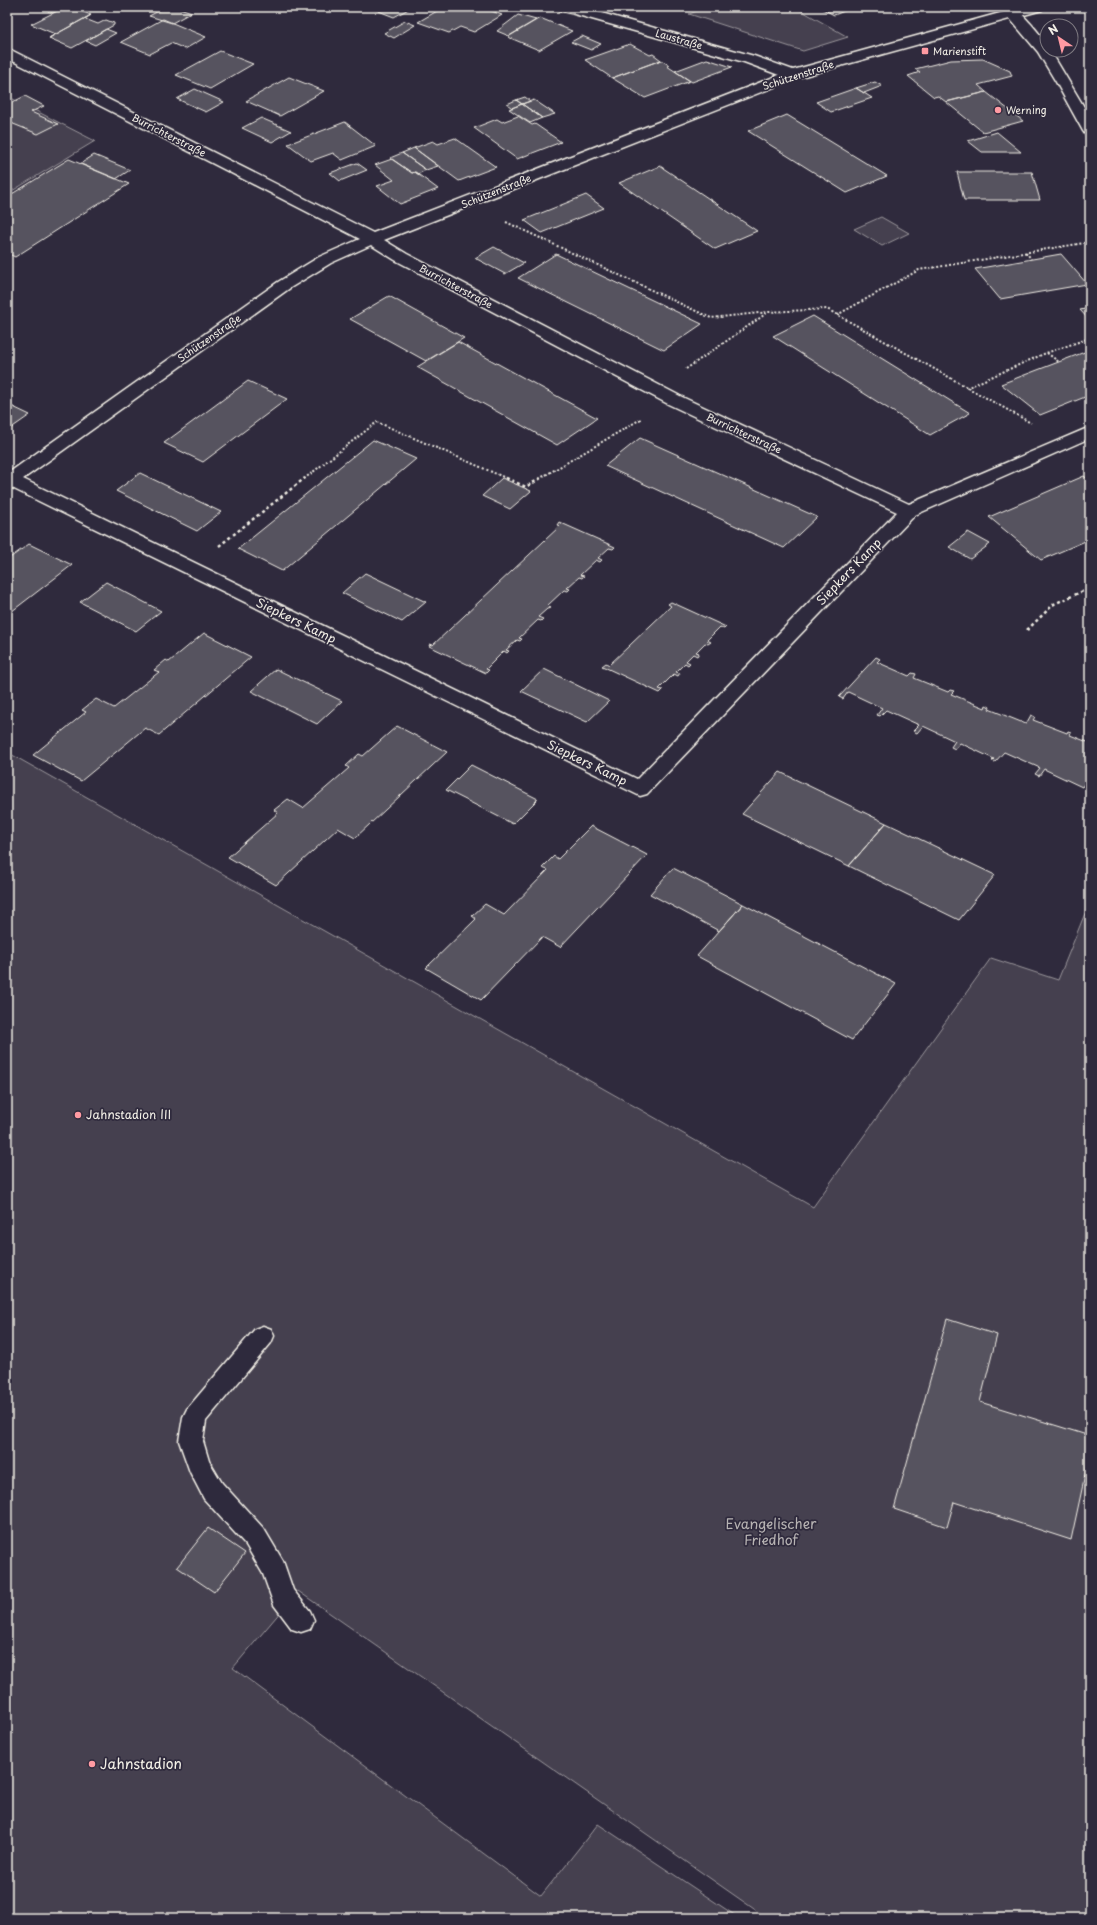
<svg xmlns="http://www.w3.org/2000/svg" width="1097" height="1925" viewBox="0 0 1097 1925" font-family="'Playpen Sans',sans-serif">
  <rect width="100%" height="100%" fill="#2f2a3d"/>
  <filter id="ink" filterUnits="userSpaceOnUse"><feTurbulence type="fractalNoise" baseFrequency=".025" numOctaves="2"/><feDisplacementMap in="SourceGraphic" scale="8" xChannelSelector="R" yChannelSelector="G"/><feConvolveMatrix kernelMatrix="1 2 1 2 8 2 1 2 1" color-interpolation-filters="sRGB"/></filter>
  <g filter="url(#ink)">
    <path fill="#454050" stroke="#9c989c" d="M708,7H795L848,37L803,51L689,14Z
      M7,96L95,141L7,194Z
      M881,217L909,233L882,246L854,229Z
      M7,752L813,1207L991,958L1058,980L1090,901V1918H767L298,1591L233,1668L541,1896L598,1824L739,1918H7Z"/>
    <path fill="#56525f" stroke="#f4f1e8" d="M47,7H65L53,13L43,9Z
      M65,7H71L91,15L49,38L55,34L31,24Z
      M166,7H176L192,12L172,23L149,16Z
      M376,7H412L394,17L376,10L379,8Z
      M444,7H481L502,15L474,32L460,27L449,33L418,22Z
      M819,7H855L834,15Z
      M91,15L85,19L98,24L106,20L114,23V25L72,48L49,38Z
      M518,15L536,20L509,36L497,31Z
      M540,18L572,31L539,50L508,37Z
      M163,19L206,37L185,49L171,43L150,54L121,42Z
      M405,21L415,25L394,38L384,33Z
      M106,29L116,33L95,45L86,41Z
      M582,36L601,44L591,50L571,42Z
      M630,44L650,55L653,54L661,60L612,78L585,60Z
      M220,51L253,64L210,89L176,75Z
      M707,59L732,67L692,82L675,71Z
      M983,59L1010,71L1012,76L978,85L986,92L946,102L938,96L934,97L908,76L920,72L915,69L951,60Z
      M661,60L669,65L667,66L690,81L645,98L612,78Z
      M289,77L324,91L280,116L246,101Z
      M875,82L882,86L864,93L856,88Z
      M856,88L872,98L831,112L816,102Z
      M195,89L224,102L206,112L177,99Z
      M986,92L1023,121L983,132L946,102Z
      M25,96L44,106L31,112L58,124L38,134L11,123L7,125V105Z
      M525,97L530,101L522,104L516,100Z
      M516,100L522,104L512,108L507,104Z
      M534,100L555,114L542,118L522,104Z
      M522,104L542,118L530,123L509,109Z
      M787,115L887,176L847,193L748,131Z
      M518,116L532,125L535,124L561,142L517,159L474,128L497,119L502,122Z
      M261,118L291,131L272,142L242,128Z
      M345,122L376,146L342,160L333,153L311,161L288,144Z
      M997,132L1021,152H982L968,141Z
      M455,138L496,167L459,181L414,148L433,141L438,144Z
      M414,148L438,166L426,170L402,153Z
      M402,153L426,170L418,174L415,172L412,173L390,158Z
      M94,155L130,170L116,179L80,164Z
      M69,159L129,184L15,257L7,253V197Z
      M392,159L412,173L415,172L438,189L400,204L377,186L394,180L375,165Z
      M357,163L367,170L340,181L330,173Z
      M660,166L757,231L715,249L619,183Z
      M957,172H1032L1040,200H964Z
      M586,195L604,208L542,233L524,220Z
      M494,247L524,263L505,274L475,258Z
      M556,254L702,324L664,350L518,278Z
      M1061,254L1087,284L1000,299L975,269Z
      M389,296L464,338L426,361L350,319Z
      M1090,308V321L1080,310Z
      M813,316L970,413L930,435L773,336Z
      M458,342L597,418L557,445L417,367Z
      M1090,350V395L1040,415L1001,384Z
      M248,381L287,399L203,462L164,443Z
      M7,404L30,415L7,431Z
      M640,438L817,517L784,548L605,466Z
      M373,440L416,459L282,571L238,549Z
      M140,473L221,512L197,531L116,491Z
      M1084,476L1090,481V539L1041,560L989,517Z
      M502,478L531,491L510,509L482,496Z
      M559,522L615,547L613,549L609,548L598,558L602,560L600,562L596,560L580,575L584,576L582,578L579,577L567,588L570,589L568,591L564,590L547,606L551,608L547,609L538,617L543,619L541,621L538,620L519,638L522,639L520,641L517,640L506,650L509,651L507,653L504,651L486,669L489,670L486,673L429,646L430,644L433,645L560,526L557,525Z
      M968,532L990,544L970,559L949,547Z
      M29,544L72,565L7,615V560Z
      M365,573L426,602L402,622L342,593Z
      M106,582L161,611L136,631L80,602Z
      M671,602L726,627L724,629L720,627L707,640L711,642L708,644L705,643L696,652L699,653L697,656L693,654L686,661L690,663L688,665L685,663L676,672L680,673L678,676L674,674L659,689L663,690L660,693L602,666L606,663L609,665L671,606L668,604Z
      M204,633L251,657L159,735L145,728L81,781L33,755L86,712L82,710L96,699L114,708L159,672L154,670L166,660L169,662Z
      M876,657L880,659L877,662L909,676L912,673L916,674L914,678L948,692L950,690L954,691L951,694L985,708L986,705L990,707L989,709L1026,724L1031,715L1035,717L1033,720L1067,733L1068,731L1071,732L1070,735L1090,743V776L1082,787L1044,769L1039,776L1035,774L1040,768L1004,752L995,762L992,761L994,759L960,743L955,749L951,747L955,741L923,726L917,733L913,731L919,725L886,710L880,716L877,715L882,708L848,692L843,699L839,697Z
      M276,669L342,701L317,724L251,691Z
      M544,669L609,701L587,722L521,691Z
      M397,726L447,752L355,838L338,828L276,885L228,857L278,813L274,810L288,799L303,808L349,768L346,766L359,754L363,756Z
      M471,765L538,799L513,824L446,790Z
      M780,772L886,823L849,866L742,814Z
      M886,823L995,875L959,920L849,866Z
      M591,826L647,855L560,947L542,937L481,1000L426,968L476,919L472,916L485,904L504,915L548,870L542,868L554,856L558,859Z
      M673,868L743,904L719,931L650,894Z
      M743,904L896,984L852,1040L697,956Z
      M947,1319L997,1335L980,1402L1090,1436V1452L1071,1540L954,1502L947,1527L894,1509Z
      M208,1528L245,1553L214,1592L177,1567Z"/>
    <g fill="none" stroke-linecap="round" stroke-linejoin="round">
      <defs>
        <path id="service" d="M263,1326L271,1329L274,1336L271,1343L206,1421L203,1441L209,1461L222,1483L264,1529L283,1561L293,1590L310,1611L314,1620L310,1629L301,1632L292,1629L274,1605L263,1574L246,1545L204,1499L190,1472L179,1441L183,1417L187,1409L255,1329Z"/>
        <path id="minor" d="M558,7H580L754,56L793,70L1022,7H1044L1042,10L797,78L384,240L407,254L680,396L909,504L1090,427V438L915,515L647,794L640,796L10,487L7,488V474L278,282L319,257L360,239L7,58V48L373,233L779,75L744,62L560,10ZM371,245L395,260L668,404L897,512L637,779L23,479L290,288L331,263Z"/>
        <path id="tertiary" d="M1000,7H1015C1023,16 1047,38 1047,50H1050L1090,117V135L1085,134L1083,131L1056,82L1038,52Z"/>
      </defs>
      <use href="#service" stroke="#f4f1e8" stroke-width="3"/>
      <use href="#minor" stroke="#f4f1e8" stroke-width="3"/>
      <use href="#tertiary" stroke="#f4f1e8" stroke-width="3"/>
      <path stroke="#f4f1e8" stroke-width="2" stroke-dasharray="2 2" stroke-linecap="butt" d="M506,222L711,318L769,312L827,309L1031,423
        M1026,252L1031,259
        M837,315L919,270L1090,242
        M1047,353L1059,362
        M686,369L767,313
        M966,388L1046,353L1090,338
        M304,479L377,422L508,479
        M539,479L641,419"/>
      <path stroke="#f4f1e8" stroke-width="2.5" stroke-dasharray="3 3" stroke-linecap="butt" d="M506,478L526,487L541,478
        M219,546L305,478
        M1027,630L1054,604L1090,588"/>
      <path stroke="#f4f1e8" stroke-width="3" stroke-dasharray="3.5 3.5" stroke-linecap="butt" d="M1090,1602V1605
        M1086,1918L1090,1913"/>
      <use href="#service" fill="#2f2a3d" fill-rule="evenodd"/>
      <use href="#minor" fill="#2f2a3d" fill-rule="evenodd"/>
      <use href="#tertiary" fill="#2f2a3d" fill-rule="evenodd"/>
    </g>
  </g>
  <g fill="#ff9aa2" stroke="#2f2a3d" stroke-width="1.5">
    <rect x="921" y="47" width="8" height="8" rx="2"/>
    <circle cx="998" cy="110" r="4"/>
    <circle cx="78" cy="1115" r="4"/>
    <circle cx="92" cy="1764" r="4"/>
  </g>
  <g text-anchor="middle" stroke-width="3.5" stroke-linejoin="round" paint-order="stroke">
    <g font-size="10" fill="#f4f1e8" stroke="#2f2a3d">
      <text transform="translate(679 39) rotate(16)" y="4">Laustraße</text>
      <text transform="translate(798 75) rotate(-18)" y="4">Schützenstraße</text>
      <text transform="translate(169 135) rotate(27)" y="4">Burrichterstraße</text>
      <text transform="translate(496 191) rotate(-22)" y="4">Schützenstraße</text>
      <text transform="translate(456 286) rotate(28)" y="4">Burrichterstraße</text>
      <text transform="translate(209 338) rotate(-35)" y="4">Schützenstraße</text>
      <text transform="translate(744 433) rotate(25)" y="4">Burrichterstraße</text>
    </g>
    <g font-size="10" fill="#f4f1e8" stroke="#2f2a3d" text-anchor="start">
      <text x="933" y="55">Marienstift</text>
      <text x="1006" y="114">Werning</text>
    </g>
    <g font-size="12" fill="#f4f1e8" stroke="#2f2a3d">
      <text transform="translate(849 572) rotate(-46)" y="4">Siepkers Kamp</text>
      <text transform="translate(296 621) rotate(26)" y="4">Siepkers Kamp</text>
      <text transform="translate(587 763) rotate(26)" y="4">Siepkers Kamp</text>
    </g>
    <g font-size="12" fill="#f4f1e8" stroke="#2f2a3d" text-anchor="start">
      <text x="86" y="1119">Jahnstadion III</text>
    </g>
    <g font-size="14" fill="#b7b3b3" stroke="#2f2a3d">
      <text x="771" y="1529">Evangelischer<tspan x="771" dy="16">Friedhof</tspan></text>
    </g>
    <g font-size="14" fill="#f4f1e8" stroke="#2f2a3d" text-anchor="start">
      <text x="100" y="1769">Jahnstadion</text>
    </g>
  </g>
  <rect width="1097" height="1925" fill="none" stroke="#2f2a3d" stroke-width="24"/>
  <rect x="12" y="12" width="1073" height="1901" fill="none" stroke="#f4f1e8" stroke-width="1.5" filter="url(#ink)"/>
  <g transform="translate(1059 38) rotate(325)"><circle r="19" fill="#2f2a3d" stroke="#7e7a81"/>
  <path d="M0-3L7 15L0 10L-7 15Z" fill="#ff9aa2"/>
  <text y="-6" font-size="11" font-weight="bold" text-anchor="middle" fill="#f4f1e8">N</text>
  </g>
</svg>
